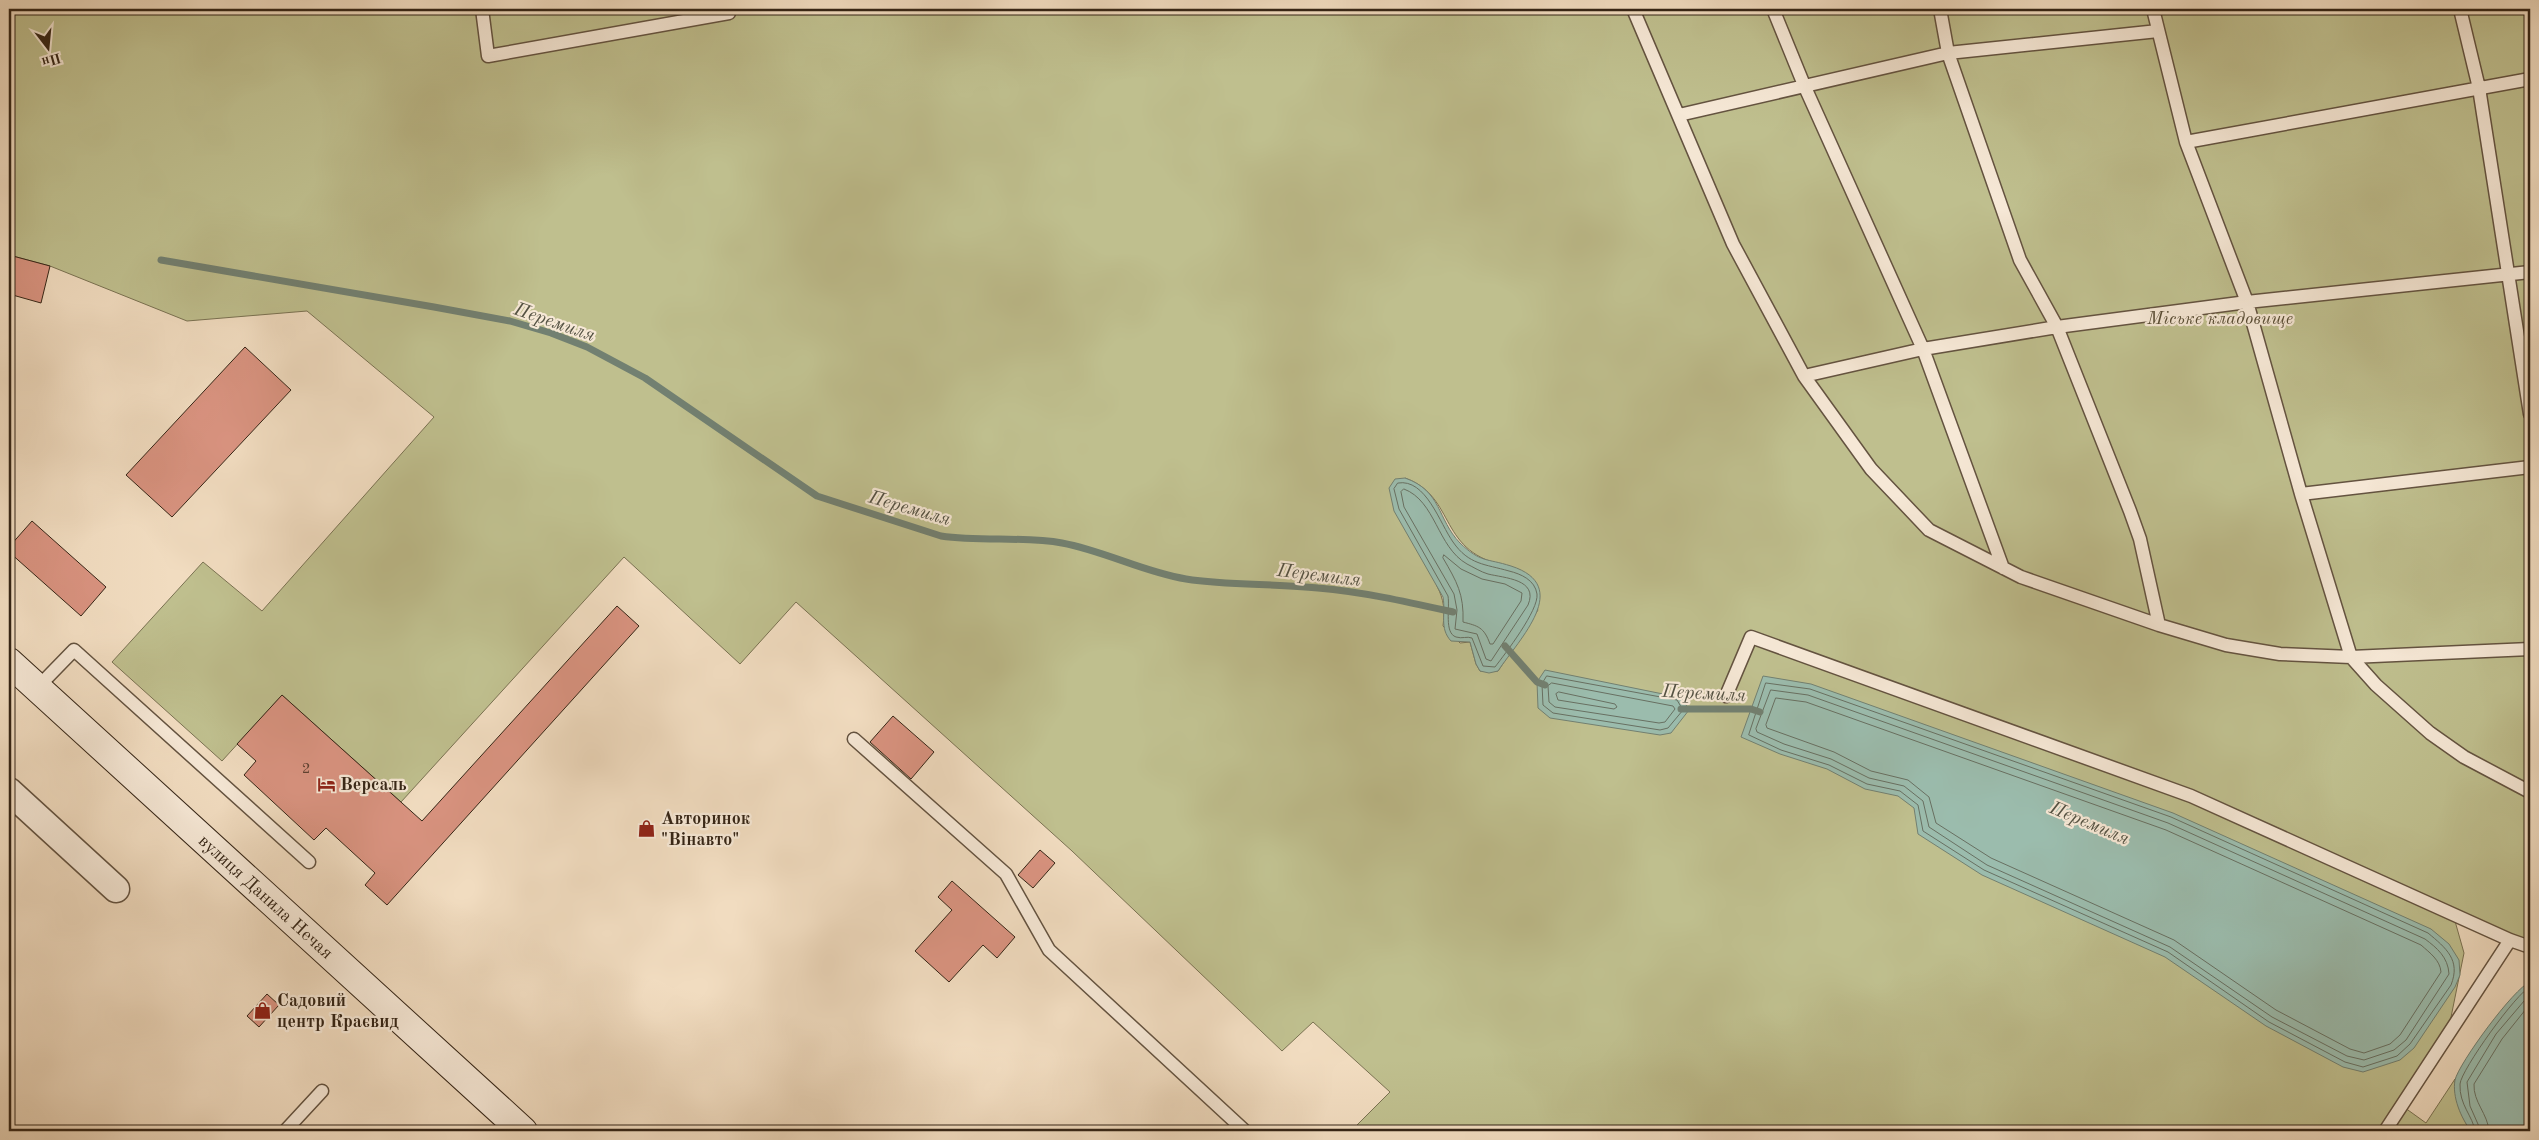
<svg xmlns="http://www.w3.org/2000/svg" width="2539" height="1140" viewBox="0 0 2539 1140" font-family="'Old Standard TT',serif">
  <rect width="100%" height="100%" fill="#f1dcc0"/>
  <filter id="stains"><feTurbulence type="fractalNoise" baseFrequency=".004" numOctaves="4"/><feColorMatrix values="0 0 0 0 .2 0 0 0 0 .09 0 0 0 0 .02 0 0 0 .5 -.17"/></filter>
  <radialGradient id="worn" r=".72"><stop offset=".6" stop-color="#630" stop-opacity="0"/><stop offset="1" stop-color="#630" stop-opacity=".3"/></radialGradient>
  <path fill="#bfbf8e" stroke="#7a7252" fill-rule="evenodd" d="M9,9H2530V947L2453,914L2464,953L2448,1032L2401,1105L2426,1123L2455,1079C2455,1098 2460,1116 2471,1131H1351L1390,1092L1313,1022L1282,1051L1072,851L796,602L740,664L624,557L401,802L282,695L222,761L112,662L203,562L262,611L434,417L307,311L187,321L50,266L9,255ZM1405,478C1458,497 1436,554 1509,566L1538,610L1498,671H1480L1476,664L1470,642L1460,643L1443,626C1445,610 1444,600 1437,586Z"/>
  <path fill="#9bbcad" stroke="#728071" d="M1405,478C1442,491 1437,519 1460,543C1481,563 1486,558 1511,566C1573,586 1520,638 1498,671L1489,673L1480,671L1476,664L1470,642L1451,641C1439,628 1446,614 1443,597L1394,511L1389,488L1395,479Z
    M1545,670L1663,694L1681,696L1689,710L1671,733L1660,735L1550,718L1538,708L1537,682Z
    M1763,676L1811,684L2173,813L2431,929L2449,944L2459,960L2460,975L2455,987L2414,1048L2400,1060L2363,1072L2343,1067L2266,1026L2165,957L1982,875L1918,834L1914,808L1898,796L1865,789L1827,769L1780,754L1741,737Z
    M2530,982V1131H2471C2461,1118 2452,1097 2455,1080C2459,1063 2514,988 2530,982Z"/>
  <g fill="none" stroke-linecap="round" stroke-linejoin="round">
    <path stroke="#687062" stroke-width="1" d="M1398,483C1426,478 1440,524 1453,542C1469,565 1485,564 1509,571C1521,574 1535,580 1537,594C1539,610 1505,654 1495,667L1483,666L1472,638C1467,636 1462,639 1456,637C1444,633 1450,608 1448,596L1399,509L1394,489Z
      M1404,489C1436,501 1437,547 1467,564C1473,567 1481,572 1488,574C1504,578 1539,579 1528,605L1491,661L1486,659L1477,634L1455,629L1457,610L1454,594L1404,507L1401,492Z
      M1444,555L1461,569L1482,579L1505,584L1522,593L1521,601L1493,644H1490C1484,627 1478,626 1463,622C1464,594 1457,582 1443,558Z
      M1547,676L1677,700L1683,710L1668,728L1660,730L1553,713L1543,705L1542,684Z
      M1552,683L1673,706L1675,709L1665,722L1659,723L1555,707L1549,702L1548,686Z
      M1766,683L1810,689L2171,817L2428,933C2446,948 2461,960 2451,985L2410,1044L2397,1056L2363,1067L2345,1062L2269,1022L2168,952L1984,870L1923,831L1918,805L1900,791L1867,784L1829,765L1781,750L1749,735Z
      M1771,690L1808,695L2168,823L2425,939C2437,948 2448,957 2449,974L2406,1040L2394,1050L2364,1060L2347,1056L2272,1017L2170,947L1987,865L1929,827L1923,801L1904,786L1869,778L1831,759L1784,744L1757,732L1756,729Z
      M1559,692L1615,704L1617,707L1614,709L1558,700L1556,694Z
      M1776,698L1806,702L2166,830L2421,945C2430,953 2440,960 2441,972L2400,1035L2390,1044L2364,1053L2350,1049L2276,1010L2174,940L1991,858L1936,823L1929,797L1908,780L1871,771L1834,752L1767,728L1766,725Z
      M2475,1131C2473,1116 2459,1105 2460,1084C2461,1070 2517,992 2530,987
      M2481,1131L2470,1106L2467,1082L2496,1034L2530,994
      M2489,1131C2488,1114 2473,1102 2474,1084L2502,1039L2530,1004"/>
    <path stroke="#728071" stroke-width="7" d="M161,260L434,307L510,321L551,333L587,347L645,378L817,496L941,536C981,542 1023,536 1062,543C1105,551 1143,572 1186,579C1229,586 1274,583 1318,588C1364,592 1408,602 1453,612
      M1505,646L1537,682L1545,685
      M1681,709H1751L1760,712"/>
  </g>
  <path fill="#d99380" stroke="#352516" d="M9,255L50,266L41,303L9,294Z
    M245,347L291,390L172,517L126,475Z
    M32,521L106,587L81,616L9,552V547Z
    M617,606L639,626L387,905L365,885L375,873L326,828L314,840L244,775L256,761L237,744L282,695L422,821Z
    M893,716L934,752L911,779L870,742Z
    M1040,850L1055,863L1033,888L1018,875Z
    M952,881L1015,937L997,958L983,945L949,982L915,951L952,910L938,897Z
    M267,994L279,1005L259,1027L247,1016Z"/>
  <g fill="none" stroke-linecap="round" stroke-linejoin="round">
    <defs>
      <path id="lane" d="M482,9L488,56L729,13
        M1633,9L1733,244L1804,376L1871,469L1929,530L2021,577L2159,625L2226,645L2280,654L2351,657L2530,649
        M1773,9L1804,85L1923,349L2003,568
        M1940,9L1948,53L2020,260L2057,327L2130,511L2140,539L2159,625
        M2153,9L2186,142L2247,302L2301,494L2351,657L2376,685L2430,733L2464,757L2530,792
        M2460,9L2479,88L2530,414
        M1679,115L1948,53L2158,31
        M2186,142L2530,79
        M1804,376L1923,349L2057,327L2247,302L2530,272
        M2301,494L2530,467
        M37,688L74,650L309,862
        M1726,696L1751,637L2191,796L2510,940L2530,947
        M854,739L1006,874L1049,950L1245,1131
        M285,1131L322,1091
        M2385,1131L2510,940"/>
      <path id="street" d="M9,791L116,889"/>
      <g id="secondary">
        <path id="s1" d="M9,662L523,1131"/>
      </g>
    </defs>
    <use href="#lane" stroke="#645340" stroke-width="15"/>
    <use href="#street" stroke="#645340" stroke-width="29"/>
    <use href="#secondary" stroke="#352516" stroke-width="30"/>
    <use href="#lane" stroke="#f6e8d6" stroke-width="12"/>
    <use href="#street" stroke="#f6e8d6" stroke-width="26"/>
    <use href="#secondary" stroke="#f6e8d6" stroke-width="28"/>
  </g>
  <defs>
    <symbol id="hotel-bare" viewBox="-9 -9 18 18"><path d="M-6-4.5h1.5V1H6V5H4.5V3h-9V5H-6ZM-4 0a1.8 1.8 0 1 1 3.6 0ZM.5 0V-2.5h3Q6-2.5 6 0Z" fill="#8f2418" stroke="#f6e8d6" stroke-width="2.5" paint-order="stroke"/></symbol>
    <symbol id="shop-bare" viewBox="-9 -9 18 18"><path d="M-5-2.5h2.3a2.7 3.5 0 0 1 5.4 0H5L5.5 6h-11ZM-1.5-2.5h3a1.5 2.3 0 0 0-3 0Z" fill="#8f2418" stroke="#f6e8d6" stroke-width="2.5" paint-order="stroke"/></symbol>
  </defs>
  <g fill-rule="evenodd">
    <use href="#hotel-bare" x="314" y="772" width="25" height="25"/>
    <use href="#shop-bare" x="634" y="816" width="25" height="25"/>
    <use href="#shop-bare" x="250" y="998" width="25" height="25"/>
  </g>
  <g text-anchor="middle" stroke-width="4.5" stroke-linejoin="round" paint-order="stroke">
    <g font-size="15" fill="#5e4030">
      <text x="306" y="773">2</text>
    </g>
    <g font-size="18" font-style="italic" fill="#584c34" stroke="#f6e8d6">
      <text x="2220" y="324">Міське кладовище</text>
    </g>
    <g font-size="18" font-weight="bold" fill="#352516" stroke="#f6e8d6" text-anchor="start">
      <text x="340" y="790">Версаль</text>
      <text x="661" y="824">Авторинок<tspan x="661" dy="21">"Вінавто"</tspan></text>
      <text x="277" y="1006">Садовий<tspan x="277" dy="21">центр Краєвид</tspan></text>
    </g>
    <g font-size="18" fill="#352516" stroke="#f6e8d6">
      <text dy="6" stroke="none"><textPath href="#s1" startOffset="348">вулиця Данила Нечая</textPath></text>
    </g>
    <g font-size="19" font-style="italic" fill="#545243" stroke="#f6e8d6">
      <text transform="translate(555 321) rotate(19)" y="7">Перемиля</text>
      <text transform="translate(910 507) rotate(16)" y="7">Перемиля</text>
      <text transform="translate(1319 574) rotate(7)" y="7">Перемиля</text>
      <text transform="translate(1704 692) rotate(3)" y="7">Перемиля</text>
      <text transform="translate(2090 822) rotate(23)" y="7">Перемиля</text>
    </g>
  </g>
  <rect width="2539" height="1140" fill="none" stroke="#f1dcc0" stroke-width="30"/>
  <rect x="10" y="10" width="2519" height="1120" fill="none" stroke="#352516" stroke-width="2.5"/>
  <rect x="15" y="15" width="2509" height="1110" fill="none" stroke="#352516"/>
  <g transform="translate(48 48) rotate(164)" stroke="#f6e8d6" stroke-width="4" paint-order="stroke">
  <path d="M0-4L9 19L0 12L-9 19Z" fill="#352516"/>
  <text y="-8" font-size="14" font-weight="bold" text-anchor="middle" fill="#352516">Пн</text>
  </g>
  <rect width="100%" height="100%" filter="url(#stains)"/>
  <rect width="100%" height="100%" fill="url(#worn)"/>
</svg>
